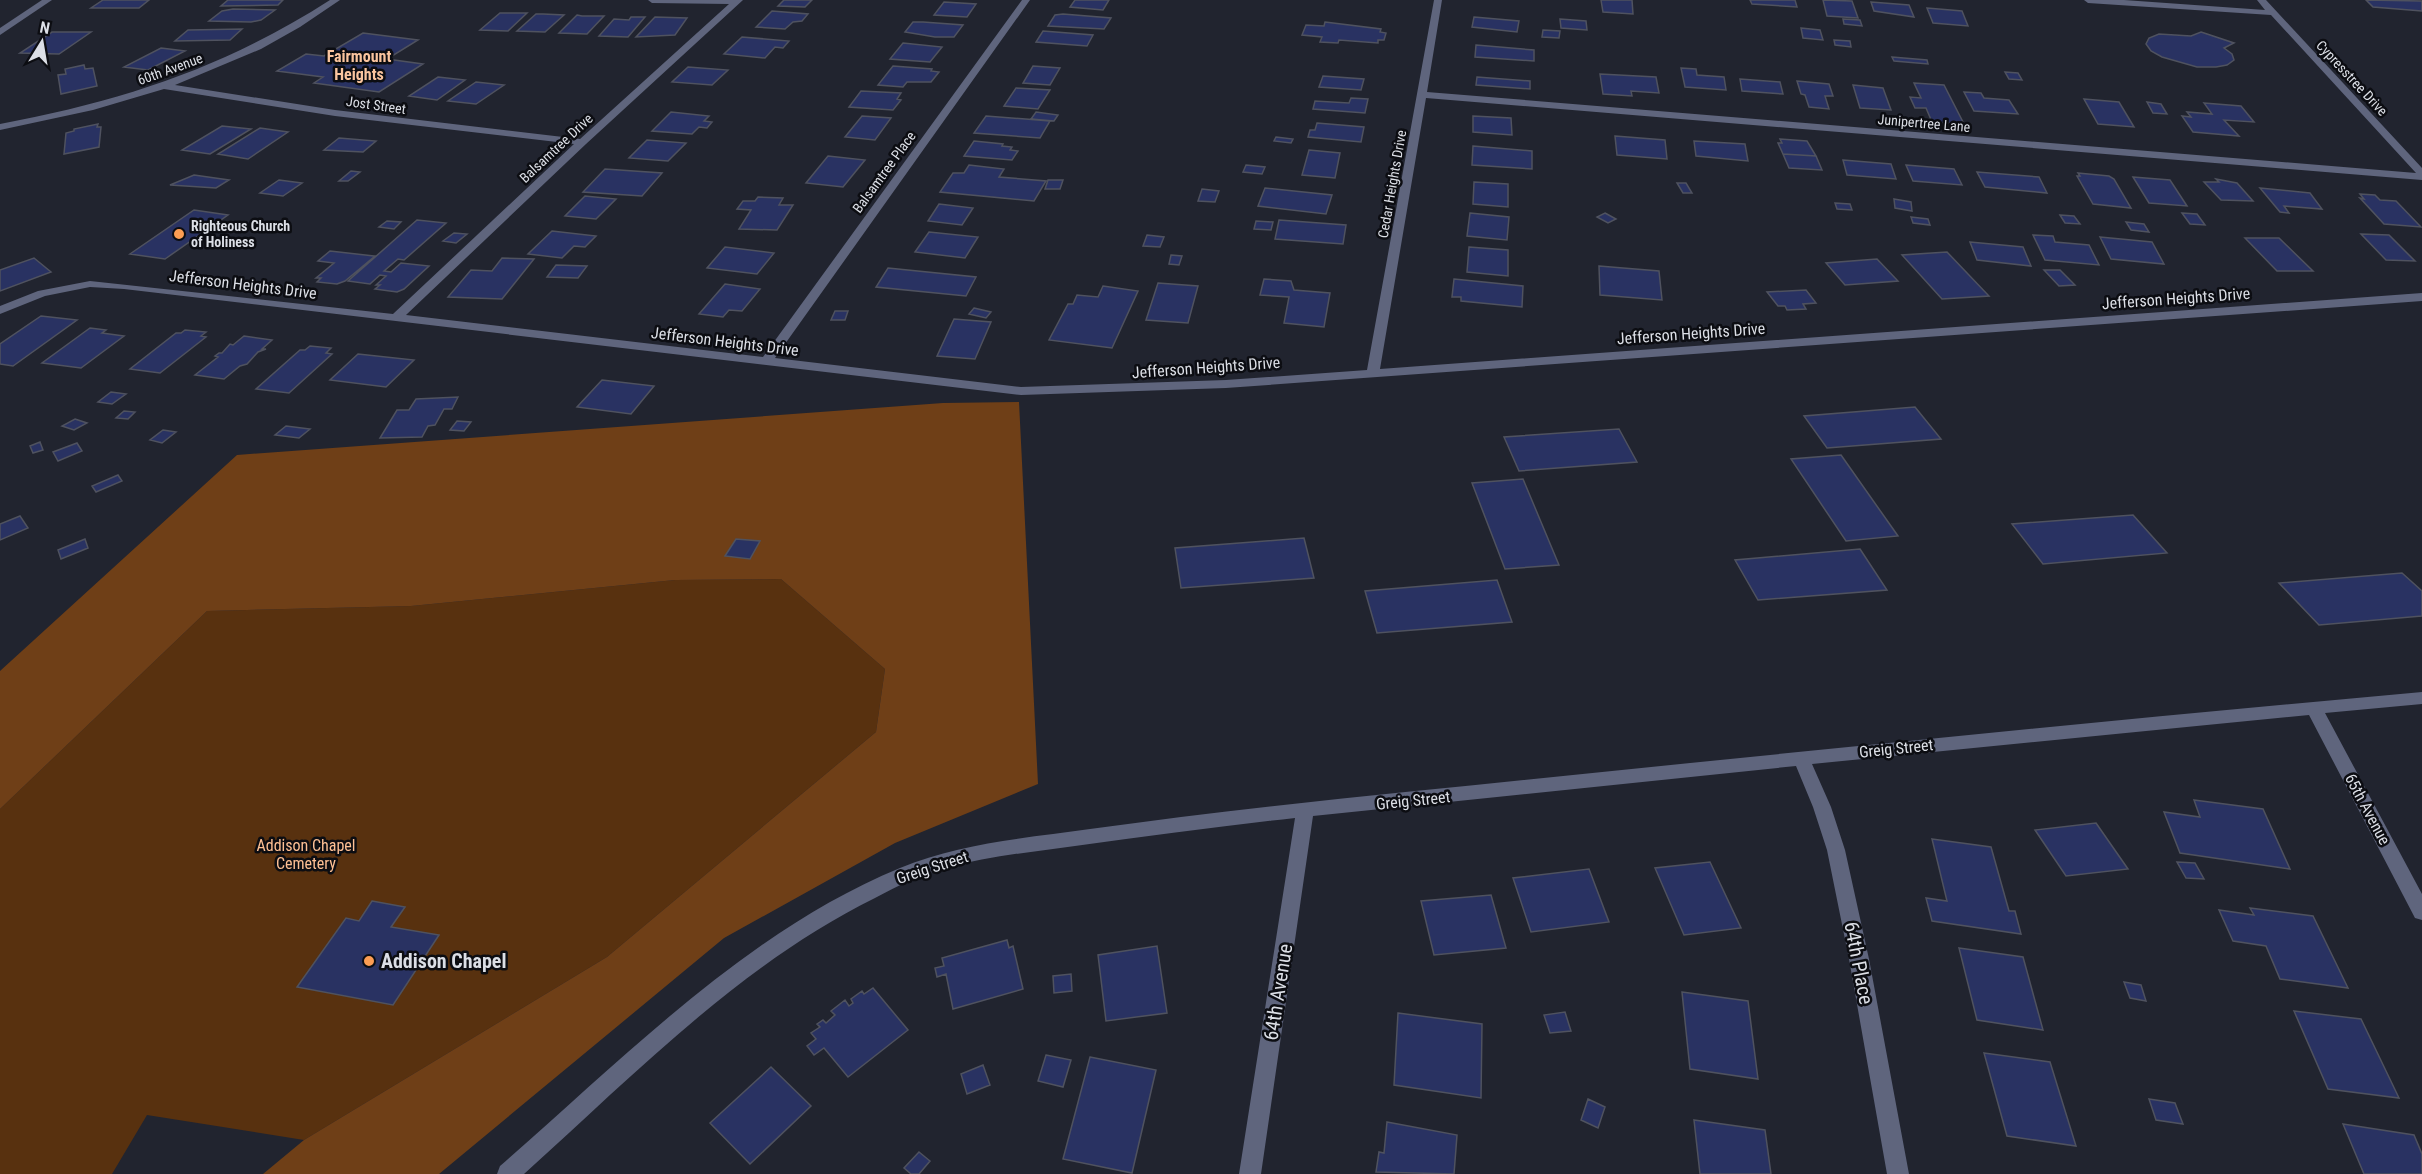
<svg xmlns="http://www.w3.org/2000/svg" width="2422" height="1174" viewBox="0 0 2422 1174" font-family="'Roboto Condensed',sans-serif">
  <rect width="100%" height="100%" fill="#21242f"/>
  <path fill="#58310f" d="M781,579L885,669L876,732L607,957L304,1140L147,1115L112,1174H0V809L207,611L411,606L675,580Z"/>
  <path fill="#6f3f17" d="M1019,402L1038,784L895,843L724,938L439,1174H263L304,1140L607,957L876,732L885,669L781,579L675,580L411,606L207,611L0,809V671L237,455L943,403Z"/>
  <path fill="#293262" stroke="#4f525f" stroke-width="1.5" d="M103,0H149L139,8H91Z
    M228,0H283L278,5L221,6Z
    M784,0H812L805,7L778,6Z
    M1075,0H1109L1103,10L1070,7Z
    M1601,0H1632L1633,14L1603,12Z
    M1750,0H1795L1797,7L1752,4Z
    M1823,0L1852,1L1858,18L1827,16Z
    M2366,0L2422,1V11L2373,7Z
    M944,2L976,4L967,17L934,15Z
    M1871,2L1909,5L1914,17L1874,11Z
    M1927,8L1962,11L1968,26L1933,23Z
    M233,9L275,10L261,20L251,22L209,21L222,11Z
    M772,11L808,14L802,21L793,22L785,29L756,27Z
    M500,13H527L508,31L480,30Z
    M536,14H543L564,15L545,32L517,31Z
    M1063,14L1111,18L1104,29L1048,26L1055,15Z
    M577,15L582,16H604L587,34L559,33Z
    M631,17H645L628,37L599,36L614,19L629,20Z
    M655,17L687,18L675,35L636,37Z
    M1474,17L1519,21L1517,32L1472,27Z
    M1560,19L1586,21L1587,30L1561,28Z
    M1843,19L1860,20L1862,26L1844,24Z
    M913,22H923L963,25L954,37H935L905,32Z
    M1325,22L1381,29L1380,32L1386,33L1384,40H1378V43L1339,40L1338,43L1320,42L1322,37L1302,35L1306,25L1324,26Z
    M1801,28L1820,30L1823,40L1803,38Z
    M242,29L230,40L175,41L188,30Z
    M1543,30L1560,31L1559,38L1542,37Z
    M1043,31L1093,35L1087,46L1036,42Z
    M52,32H91L59,54L20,53Z
    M2201,32L2234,43L2224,48L2232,54L2234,60L2227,65L2216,67H2197L2162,57L2151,51L2146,44L2149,38L2159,34L2191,36Z
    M363,33L418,40L387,59L423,64L379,92L314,83L323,77L277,71L306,54L324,56Z
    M742,37L789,41L783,48L775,47L765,58L724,54Z
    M1834,40L1850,41L1851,47L1835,45Z
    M903,43L942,47L930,62L890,59Z
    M1476,45L1534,50V61L1475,57Z
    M161,48L185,51L148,70L124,67Z
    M1892,57L1927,60L1928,64L1894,61Z
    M84,65L85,69L93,68L97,86L61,94L58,75L66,74L65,69Z
    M893,66L932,69L931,71L939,72L931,82H907L903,87L878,85Z
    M1033,66L1060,68L1050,85L1023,83Z
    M688,67L728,70L712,85L672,82Z
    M1681,68L1696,69L1697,75L1724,77L1726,90L1685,87Z
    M2005,72L2018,73L2022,80L2009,79Z
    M1600,74L1656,77L1659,93L1631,91L1632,96L1603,94Z
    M1323,76L1364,79L1361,90L1319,87Z
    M438,77L465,80L437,100L409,96Z
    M1477,77L1530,81V89L1476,85Z
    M1740,79L1780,82L1783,94L1742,91Z
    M1797,81L1829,84L1833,96H1825L1829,109L1809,107L1805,95L1801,94Z
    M476,82L504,85L476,104L448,101Z
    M1914,83L1944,85L1964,124L1932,122L1926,108H1915L1910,97L1921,98Z
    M1853,85L1883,88L1891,110L1860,108Z
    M1016,88L1050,90L1038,109L1004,106Z
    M861,91L901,93L897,99L901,100L893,110L849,107Z
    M1964,92L1981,93L1984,98L2009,100L2018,114L1974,111Z
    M1351,98L1368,99L1365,113L1313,109L1315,101L1349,103Z
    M2084,99L2119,102L2134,127L2098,124Z
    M2147,102L2161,104L2167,114L2153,113Z
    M2204,103L2241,106L2254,122L2224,120L2239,136L2193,132L2182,116L2191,117L2187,112L2212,114Z
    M671,112L709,116L704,121L712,122L707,128L699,127L692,134L652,131Z
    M1036,112L1058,115L1054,121L1031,119Z
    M862,116L891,118L875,140L845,137Z
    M986,116L1050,121L1040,138L974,133Z
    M1473,116L1511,118L1512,135L1473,132Z
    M1317,123L1364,127L1361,142L1308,137L1310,130H1315Z
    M98,124L97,127H101L99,147L64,154L66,133L74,131V129Z
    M222,126L251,129L210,154L182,150Z
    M260,128L288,132L248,159L218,154Z
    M1615,136L1665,140L1667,159L1617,155Z
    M1276,137L1293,139L1291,143L1274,141Z
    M339,138L376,141L363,152L324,150Z
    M1780,139L1807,141L1816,156L1783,154L1778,143H1782Z
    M647,140L686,143L668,161L629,158Z
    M974,141L1003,144L1002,146L1012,147L1010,150L1018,151L1012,160L964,156Z
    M1694,141L1745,144L1748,161L1696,156Z
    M1473,146L1532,151V169L1472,165Z
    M1309,150L1340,153L1335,178L1302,175Z
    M1783,154L1816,156L1822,170L1789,168Z
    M828,156L865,160L843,187L806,183Z
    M1843,160L1891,164L1896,179L1847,175Z
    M969,165L1004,169L999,177L1046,181L1034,201L940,192L953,173H964Z
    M1246,165L1265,167L1262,174L1243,172Z
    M1906,165L1954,169L1962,185L1913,181Z
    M605,169L662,173L642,196L583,192Z
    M351,171L360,172L348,181H339Z
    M1977,172L2039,177L2047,193L1985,187Z
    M2078,173L2109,176L2114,179L2131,208L2093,204L2077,176H2080Z
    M194,175L229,180L216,188L170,185Z
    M2133,177L2170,180L2187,206L2149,203Z
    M2216,179L2237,183L2253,201L2221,200L2204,182H2219Z
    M279,180L302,183L283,196L260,193Z
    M1048,180H1063L1060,189H1045Z
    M1474,182L1508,184V207L1473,204Z
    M1677,183H1686L1692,193H1683Z
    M1265,188L1332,195L1326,214L1258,206Z
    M2260,188L2310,193L2322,209L2284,206L2289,213L2280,212Z
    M1202,189L1219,191L1215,202L1198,201Z
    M2360,194L2375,195L2380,200L2396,201L2421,227L2384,224L2360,198L2364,199Z
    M585,196L616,199L596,219L565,216Z
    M758,197L783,198L779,205H793L777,230L739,229L751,210L737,209L743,201H755Z
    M1894,199L1911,202L1912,211L1895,208Z
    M1835,203L1850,204L1852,210L1837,209Z
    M939,204L973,208L962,225L928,221Z
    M194,210L228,215L165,259L130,254Z
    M1470,213L1509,217L1507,240L1467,236Z
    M1605,213L1616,219L1608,223L1597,217Z
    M2182,213L2197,214L2205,225L2190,224Z
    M2060,215L2074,216L2080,224L2065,223Z
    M1911,217L1928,219L1930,225L1913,223Z
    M417,220L446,223L404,260L398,259L384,271L391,272L401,263L429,266L404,289L397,292L375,289L380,285H376L386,276L380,275L370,284L348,281Z
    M1279,220L1346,225L1343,244L1275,239Z
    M387,221L401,222L394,229L379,227Z
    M1256,221L1273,222L1271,230L1254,229Z
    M2126,222L2144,224L2149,232L2131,230Z
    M552,231L596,236L585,247L574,246L562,258L528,254Z
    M929,232L978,237L965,258L915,252Z
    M454,233L467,234L456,243L443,241Z
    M2361,234L2389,235L2415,261L2386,260Z
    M1147,235L1164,237L1160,247L1143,246Z
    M2033,235L2053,236L2055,242L2089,245L2099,265L2045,260Z
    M2100,237L2152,242L2164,264L2111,259Z
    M2245,238H2279L2313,271H2277Z
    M1970,242L2023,247L2031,266L1977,260Z
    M725,247L774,253L757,274L707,268Z
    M1469,247L1508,250V276L1467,272Z
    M330,251L374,256H375L345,281L337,284L317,282L321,278H316L334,263L318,261Z
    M1947,252L1989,296L1942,299L1902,255Z
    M1171,255L1182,256L1179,265L1169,264Z
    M34,258L51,272L0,291V270Z
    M502,258L534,259L502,299L448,297L471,270L492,271Z
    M1877,259L1898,281L1845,285L1826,263Z
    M556,265L587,266L578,278L547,277Z
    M1599,266L1659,271L1662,300L1600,295Z
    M888,268L976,277L966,296L876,287Z
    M2044,270H2060L2075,285L2059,286Z
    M1264,279L1291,281L1294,290L1330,293L1324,327L1284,323L1289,297L1260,295Z
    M1454,279L1523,286L1522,307L1461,301V297H1452Z
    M1158,283L1198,286L1188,323L1146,320Z
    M725,284L760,289L742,311L729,310L723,317L699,314Z
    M1103,286L1138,291L1112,348L1049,340L1068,304H1073L1077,295L1098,297Z
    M1806,290L1816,303L1803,304L1806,309L1787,310L1785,306H1778L1767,292Z
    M974,308L991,312L986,318L969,314Z
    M835,311H848L845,320H831Z
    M41,316L77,320L13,366L0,364V344Z
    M954,319L991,322L975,359L937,356Z
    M90,328L106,330L102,333L124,336L81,368L42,363Z
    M185,330L206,332L201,336L206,337L160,373L130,369L176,333H181Z
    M244,336L272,340L262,349H266L258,352L247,364L240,366L224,379L195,375L218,357L215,356L219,353H222L230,344L233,345Z
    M310,346L331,348L326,353L332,354L289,393L256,389L300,350H305Z
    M358,354L414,360L386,387L330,380Z
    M602,380L654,386L631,414L577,407Z
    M111,392L126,394L112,404L98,402Z
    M458,397L452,409H444L435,425L428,426L422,437L380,438L397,410H409L416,399Z
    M1915,407L1941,439L1827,448L1804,416Z
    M124,411L135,412L128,419L116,418Z
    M75,419L87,423L74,430L62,426Z
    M457,421L471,422L464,431L450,430Z
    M286,426L310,429L299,438L275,435Z
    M1619,429L1637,462L1519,471L1504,437Z
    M163,430L176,432L162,443L150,440Z
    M40,442L43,450L33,453L30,446Z
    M77,443L82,451L58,461L53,452Z
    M1841,455L1898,536L1846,541L1791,459Z
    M118,475L122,481L96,492L92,486Z
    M1523,479L1559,565L1505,569L1472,483Z
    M2133,515L2167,553L2043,564L2012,524Z
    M20,516L28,528L0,540V524Z
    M1304,538L1314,578L1181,588L1175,548Z
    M85,539L88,548L61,559L58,550Z
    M736,539L760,541L750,559L725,556Z
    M1860,549L1887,590L1758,600L1735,560Z
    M2402,573L2422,591V616L2319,625L2279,583Z
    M1497,580L1512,622L1377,633L1365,591Z
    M2194,800L2263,809L2290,869L2180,853L2164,812L2200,817Z
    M2096,823L2128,869L2066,876L2035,830Z
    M1932,839L1991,847L2009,911H2015L2021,934L1932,921L1926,898L1947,901Z
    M1710,862L1741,928L1684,935L1655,868Z
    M2177,862L2195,863L2204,879L2186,878Z
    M1589,869L1609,922L1531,932L1513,878Z
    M1491,895L1506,948L1434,955L1421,901Z
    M372,901L405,907L391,927L439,935L393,1005L297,987L346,918L359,921Z
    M2250,908L2313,916L2348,988L2280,979L2266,946L2233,941L2219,910L2254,915Z
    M1007,940L1009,948L1013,946L1023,989L953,1009L946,974L937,977L935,968L944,966L942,958Z
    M1157,946L1167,1013L1106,1021L1098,955Z
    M1959,948L2023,957L2043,1030L1977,1020Z
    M1071,974L1072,991L1054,993L1053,976Z
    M2124,982L2141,985L2146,1001L2130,998Z
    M873,988L908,1030L848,1077L824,1048L814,1055L807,1046L816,1039L811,1033L820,1027L817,1024L823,1020L826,1023L835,1015L831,1011L845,1000L849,1006L853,1003L851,999L862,991L864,994Z
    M1682,992L1748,1001L1758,1079L1690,1069Z
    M2294,1011L2361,1019L2399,1098L2328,1089Z
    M1565,1012L1571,1031L1550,1033L1544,1015Z
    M1398,1013L1482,1024L1481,1098L1394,1085Z
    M1984,1053L2050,1062L2076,1146L2007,1136Z
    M1046,1055L1071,1060L1063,1087L1038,1081Z
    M1090,1057L1156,1070L1132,1173L1063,1159Z
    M983,1065L990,1085L967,1094L961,1074Z
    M771,1067L811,1106L750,1164L710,1123Z
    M1588,1099L1605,1107L1598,1128L1581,1120Z
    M2149,1099L2175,1103L2183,1124L2156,1120Z
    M1694,1120L1765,1130L1771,1174H1700Z
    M1387,1122L1457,1135L1454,1174L1376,1172L1379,1152L1384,1153Z
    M2343,1124L2414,1135L2422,1154V1174H2364Z
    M919,1152L930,1161L919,1174H911L904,1168Z"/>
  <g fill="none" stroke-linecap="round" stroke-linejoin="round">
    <path fill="#5f657d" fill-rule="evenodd" d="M330,0H340L300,27L261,49L175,85L335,110L580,139L729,4L652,3L648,0H743L586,144L406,315L763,357L1022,0H1030L775,358L1021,387L1226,380L1367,370L1434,0H1442L1427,92L2416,173L2271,15L2088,3L2084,0H2124L2265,10L2257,0H2266L2422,168V180L1426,98L1380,369L2422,293V301L1226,388L1021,395L124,289L90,287L45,296L0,314V306L38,291L90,281L393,314L574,144L335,116L164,89L93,110L0,130V124C123,101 224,68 330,0Z
      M2422,692V704L2325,713L2422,894V920L2415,918L2309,715L1812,764L1831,807L1845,850L1869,959L1909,1174H1887L1849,959L1827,850L1813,807L1796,766L1313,816L1261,1174H1239L1295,818C1222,826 1148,836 1075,846C1032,852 988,856 946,868C921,874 898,886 875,898C741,964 634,1075 524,1174H497L500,1166C623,1059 747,931 900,868C960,843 1026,838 1090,829C1198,814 1306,802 1415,791C1750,757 2086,722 2422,692Z"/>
    <path fill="#5f657d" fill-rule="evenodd" d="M42,0H52L0,35V28Z"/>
  </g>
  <g fill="#fc9d53" stroke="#0c0d12" stroke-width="2">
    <circle cx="179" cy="234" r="6"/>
    <circle cx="369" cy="961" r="6"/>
  </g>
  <g text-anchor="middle" stroke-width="5" stroke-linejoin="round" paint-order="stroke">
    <g font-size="14" fill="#dcdfe6" stroke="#0c0d12">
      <text transform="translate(170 69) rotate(-20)" y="5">60th Avenue</text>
      <text transform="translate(2352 78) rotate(47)" y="5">Cypresstree Drive</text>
      <text transform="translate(376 105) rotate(8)" y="5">Jost Street</text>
      <text transform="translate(1924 123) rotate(5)" y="5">Junipertree Lane</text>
      <text transform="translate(556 148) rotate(-43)" y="5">Balsamtree Drive</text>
      <text transform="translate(884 172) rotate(-54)" y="5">Balsamtree Place</text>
      <text transform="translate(1392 184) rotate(-80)" y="5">Cedar Heights Drive</text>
    </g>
    <g font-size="14" font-weight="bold" fill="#dcdfe6" stroke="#0c0d12" text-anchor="start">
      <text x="191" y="231">Righteous Church<tspan x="191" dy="16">of Holiness</tspan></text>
    </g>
    <g font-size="16" font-weight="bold" fill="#fbc59f" stroke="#0c0d12">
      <text x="359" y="62">Fairmount<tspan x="359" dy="18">Heights</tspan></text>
    </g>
    <g font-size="16" fill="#dcdfe6" stroke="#0c0d12">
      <text transform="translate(243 284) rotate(7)" y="6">Jefferson Heights Drive</text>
      <text transform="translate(2176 298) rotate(-4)" y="6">Jefferson Heights Drive</text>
      <text transform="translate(1691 333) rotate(-4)" y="6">Jefferson Heights Drive</text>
      <text transform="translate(725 341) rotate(7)" y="6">Jefferson Heights Drive</text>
      <text transform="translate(1206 367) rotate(-4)" y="6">Jefferson Heights Drive</text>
      <text transform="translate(1896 748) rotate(-6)" y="6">Greig Street</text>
      <text transform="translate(1413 800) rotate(-6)" y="6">Greig Street</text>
      <text transform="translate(2368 809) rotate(62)" y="6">65th Avenue</text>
      <text transform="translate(932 867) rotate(-18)" y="6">Greig Street</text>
    </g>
    <g font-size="16" fill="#fec094" stroke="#0c0d12">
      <text x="306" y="851">Addison Chapel<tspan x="306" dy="18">Cemetery</tspan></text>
    </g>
    <g font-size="20" font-weight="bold" fill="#dcdfe6" stroke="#0c0d12" text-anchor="start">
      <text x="381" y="968">Addison Chapel</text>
    </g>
    <g font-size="20" fill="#dcdfe6" stroke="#0c0d12">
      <text transform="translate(1859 963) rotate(79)" y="7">64th Place</text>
      <text transform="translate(1278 992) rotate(-81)" y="7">64th Avenue</text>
    </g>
  </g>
  <g transform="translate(42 42) rotate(11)" stroke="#0c0d12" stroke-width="4.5" paint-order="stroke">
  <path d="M0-4.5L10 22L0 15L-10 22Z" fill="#dcdfe6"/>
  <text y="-9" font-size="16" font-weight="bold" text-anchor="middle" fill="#dcdfe6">N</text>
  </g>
</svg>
